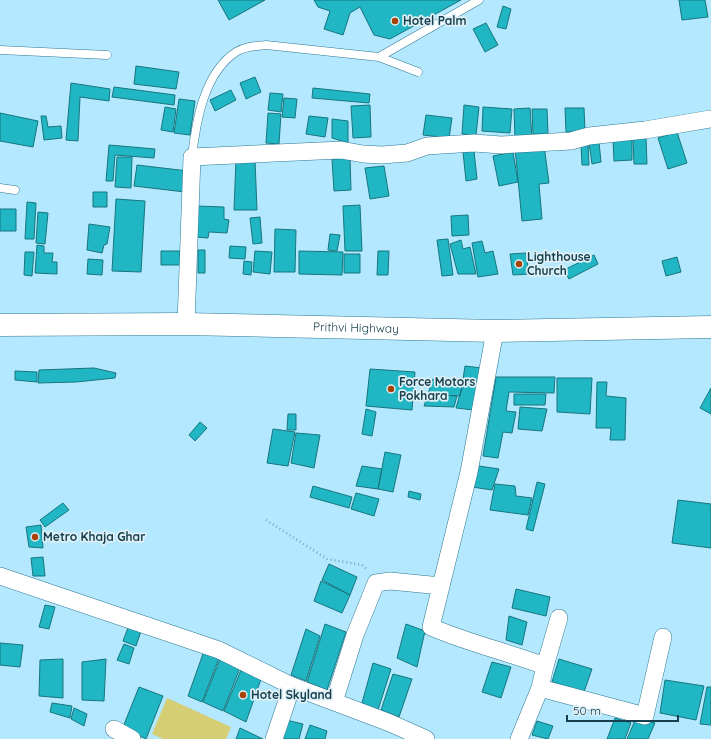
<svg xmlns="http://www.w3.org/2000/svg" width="711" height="739" viewBox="0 0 711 739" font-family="Quicksand,sans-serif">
  <rect width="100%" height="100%" fill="#b3e8fe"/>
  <path fill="#d5ce75" d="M167,698L231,727L226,739H163L152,734Z"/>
  <path fill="#20b6c3" stroke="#17767f" d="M218,0H265L229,20Z
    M314,0H461L390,39L374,35L360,7L350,13L343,35L324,29L330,11L318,7Z
    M679,0H705L708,17L682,20Z
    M503,6L511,9L506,29L497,27Z
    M486,23L498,45L485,52L473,29Z
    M136,66L179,72L176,89L134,84Z
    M255,77L261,92L246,99L240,83Z
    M71,83L110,89L109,101L80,97L78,141L66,140Z
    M114,87L175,95L174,105L112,97Z
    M313,88L370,94L369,103L312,98Z
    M231,90L236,100L215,111L210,100Z
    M270,93L283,94L281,112L268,110Z
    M284,98L297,99L295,118L282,117Z
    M179,99L195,101L190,135L174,133Z
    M370,105L371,137L353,138L351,106Z
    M464,105L479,107L476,135L462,134Z
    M165,107L176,109L173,132L161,130Z
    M483,107L512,109L510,133L482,131Z
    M530,108L532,139H515L514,109Z
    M565,108H584L585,131L566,132Z
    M532,109H547L548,134H533Z
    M0,113L38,121L33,147L0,141Z
    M268,113L281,114L279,144L266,143Z
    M426,115L452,118L449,138L423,135Z
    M41,116H46L48,127L61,126L62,138L44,140Z
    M309,116L328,118L325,137L306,134Z
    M332,119L348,121V143L332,138Z
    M677,132L687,163L668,169L658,138Z
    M646,137L647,164H634L633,138Z
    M632,138V160L614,161L613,139Z
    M599,142L601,162L592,164L589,143Z
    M588,144L589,165H582L581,145Z
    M109,145L155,149L154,158L115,155L113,181H106Z
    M544,145L549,183L539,184L542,219L522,221L515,148Z
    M474,151L477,179L466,181L463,152Z
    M513,152L518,182L499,186L493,156Z
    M117,157H132L131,188L115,187Z
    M350,158L351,190L334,191L332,159Z
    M236,159L255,160L257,210H234Z
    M137,165L188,171L185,192L134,186Z
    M384,166L389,196L370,199L365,168Z
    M93,192H107V207H93Z
    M116,199L145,201L141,272L112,271Z
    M27,202L36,203L34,239H25Z
    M360,205L362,251H345L343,206Z
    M197,206L224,207V219L229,220L227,233L209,232L208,238L195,237Z
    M0,209H16V231H0Z
    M38,212L48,213L45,244L36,243Z
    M468,215L469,235L452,236L451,216Z
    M260,217L262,243L253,244L250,218Z
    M89,224L110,227L107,244L104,245L102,253L87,250Z
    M275,229L296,230L295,272H274Z
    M330,234L340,235L337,251L328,250Z
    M448,239L453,275L442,276L437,240Z
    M461,240L463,249L470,247L476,274H458L450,244Z
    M482,241L485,253L493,251L498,274L478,277L472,243Z
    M37,245L44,246V253H53L52,262H57V274L35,273Z
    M230,246L246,247L245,259L229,258Z
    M198,250H205V273H198Z
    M161,251H180V265H161Z
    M255,251L272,252L270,274L253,272Z
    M299,251L343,252L342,275L299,274Z
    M378,251H389L388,275H377Z
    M25,252H34L32,276L24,275Z
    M526,253L529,274L513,275L510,254Z
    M344,254H360V273H344Z
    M594,255L598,264L569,279L564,270Z
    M677,257L681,272L666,276L662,261Z
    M88,259L103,260L102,275L87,274Z
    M244,261L252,262L251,275L243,274Z
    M465,366L482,368L481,381L463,379Z
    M94,368L116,373L115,378L76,382L38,383L39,370Z
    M370,369L415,372L412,410L366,406Z
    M15,371L37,372V382L15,380Z
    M496,377H555L554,393L509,392L506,411L516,412L512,433L503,432L498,458L483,456Z
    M557,378H592L590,414L557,412Z
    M433,379L464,380L460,396L428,394Z
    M464,380L481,382L474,410L456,408Z
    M597,382H607L606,396L626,398L625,440H610L611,428H596Z
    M711,388V414L700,408Z
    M428,394L457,396L454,407L424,406Z
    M514,394H546L545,405H514Z
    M520,407L547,409L542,431L518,429Z
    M366,409L376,412L372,436L362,434Z
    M288,414H296V430H287Z
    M200,422L207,428L195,441L189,435Z
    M273,429L295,432L288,466L267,463Z
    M296,433L320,435L314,468L291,463Z
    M385,452L401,455L393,492L378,489Z
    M362,466L382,469L378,489L356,486Z
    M479,466L499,469L492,490L472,487Z
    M537,482L545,484L533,531L526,529Z
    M495,484L515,486L516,496L532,498L528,515L490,510Z
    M313,486L352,497L349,508L310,497Z
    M409,491L421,494L420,500L408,497Z
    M356,493L379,499L374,516L351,509Z
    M678,500L711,504V548L672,543Z
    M63,503L69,510L45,527L40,520Z
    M41,525L43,548L29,547L26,527Z
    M43,557L45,576H33L31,558Z
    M329,564L357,577L350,595L322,580Z
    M321,581L350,595L342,613L314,601Z
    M516,589L550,597L546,616L512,608Z
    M45,605L55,607L49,629L39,627Z
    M509,616L527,622L522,645L506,640Z
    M325,624L346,632L327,690L307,682Z
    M406,624L425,631L417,667L397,658Z
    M129,625L142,628L136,646L123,641Z
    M306,629L320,636L306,681L291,675Z
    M0,643L23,645L20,667L0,665Z
    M124,644L134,648L129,664L117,660Z
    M204,651L219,658L202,702L188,696Z
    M63,659V698L39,696L40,660Z
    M106,659L104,701L82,700V662Z
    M220,659L240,668L223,711L203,702Z
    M559,659L592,669L584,692L552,682Z
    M492,662L511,667L501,698L482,692Z
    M373,663L391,669L378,710L362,703Z
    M241,670L261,679L246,722L224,711Z
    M393,674L412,679L399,717L381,710Z
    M665,680L704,686L696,720L660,713Z
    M139,687L163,696L146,739L123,727Z
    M707,687H711V725L700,724Z
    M52,703L72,706L70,718L50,712Z
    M74,708L87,714L84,726L71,719Z
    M615,718L631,723L625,739H607Z
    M636,718L655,723L648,739H627Z
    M286,720L303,724L299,739H280Z
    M537,721L553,726L548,739L532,735Z
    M310,725L327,731L325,739H305Z
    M240,728L263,739H236Z"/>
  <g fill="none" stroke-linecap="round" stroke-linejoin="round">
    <defs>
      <path id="service" d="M0,50L107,55
        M379,57L479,0
        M192,157C196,121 204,73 236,52C245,46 256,46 266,45L379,57L418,72
        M0,188L15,190"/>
      <path id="minor" d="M186,324L192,157L341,150L363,154L382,155L407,153L427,146L474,143L501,145L571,141L589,136L645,130L710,119
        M495,331L469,472L431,627C468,643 507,652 545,666L540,688L519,739
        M0,576L219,650L292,686L390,723L426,739
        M545,666L559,618
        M540,688L645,716L663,637
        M334,702L355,635L376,583L390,581L441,586
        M114,729L132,739
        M274,739L292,686"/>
      <g id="trunk">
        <path id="s1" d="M0,325L186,324L495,331L711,327"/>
      </g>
    </defs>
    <use href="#service" stroke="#2e7993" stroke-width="9"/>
    <use href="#minor" stroke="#2e7993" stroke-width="18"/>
    <use href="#trunk" stroke="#2e7993" stroke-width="23"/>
    <path stroke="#77a7ba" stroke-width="2.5" stroke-dasharray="1 3" stroke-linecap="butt" d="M266,520L327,559L362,565L368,570"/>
    <use href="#service" stroke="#fff" stroke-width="8"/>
    <use href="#minor" stroke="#fff" stroke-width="17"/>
    <use href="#trunk" stroke="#fff" stroke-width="22"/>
  </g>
  <g fill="#a54304" stroke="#deeff6" stroke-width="1.5">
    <circle cx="395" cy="21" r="4"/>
    <circle cx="519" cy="264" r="4"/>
    <circle cx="391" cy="389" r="4"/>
    <circle cx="35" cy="537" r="4"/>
    <circle cx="243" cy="695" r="4"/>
  </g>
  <g text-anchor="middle" stroke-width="3.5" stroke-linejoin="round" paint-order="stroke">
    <g font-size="12" font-weight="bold" fill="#17404e" stroke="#deeff6" text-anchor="start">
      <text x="403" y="25">Hotel Palm</text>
      <text x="527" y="261">Lighthouse<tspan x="527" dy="14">Church</tspan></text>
      <text x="399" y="386">Force Motors<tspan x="399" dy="14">Pokhara</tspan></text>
      <text x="43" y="541">Metro Khaja Ghar</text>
      <text x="251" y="699">Hotel Skyland</text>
    </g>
    <g font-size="12" fill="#17404e" stroke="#deeff6">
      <text dy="4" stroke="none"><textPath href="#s1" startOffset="356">Prithvi Highway</textPath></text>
    </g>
  </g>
  <path d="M567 715v6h111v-6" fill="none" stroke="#17404e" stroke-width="2"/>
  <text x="573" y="715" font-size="12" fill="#17404e" stroke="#deeff6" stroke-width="3" paint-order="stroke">50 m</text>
</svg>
